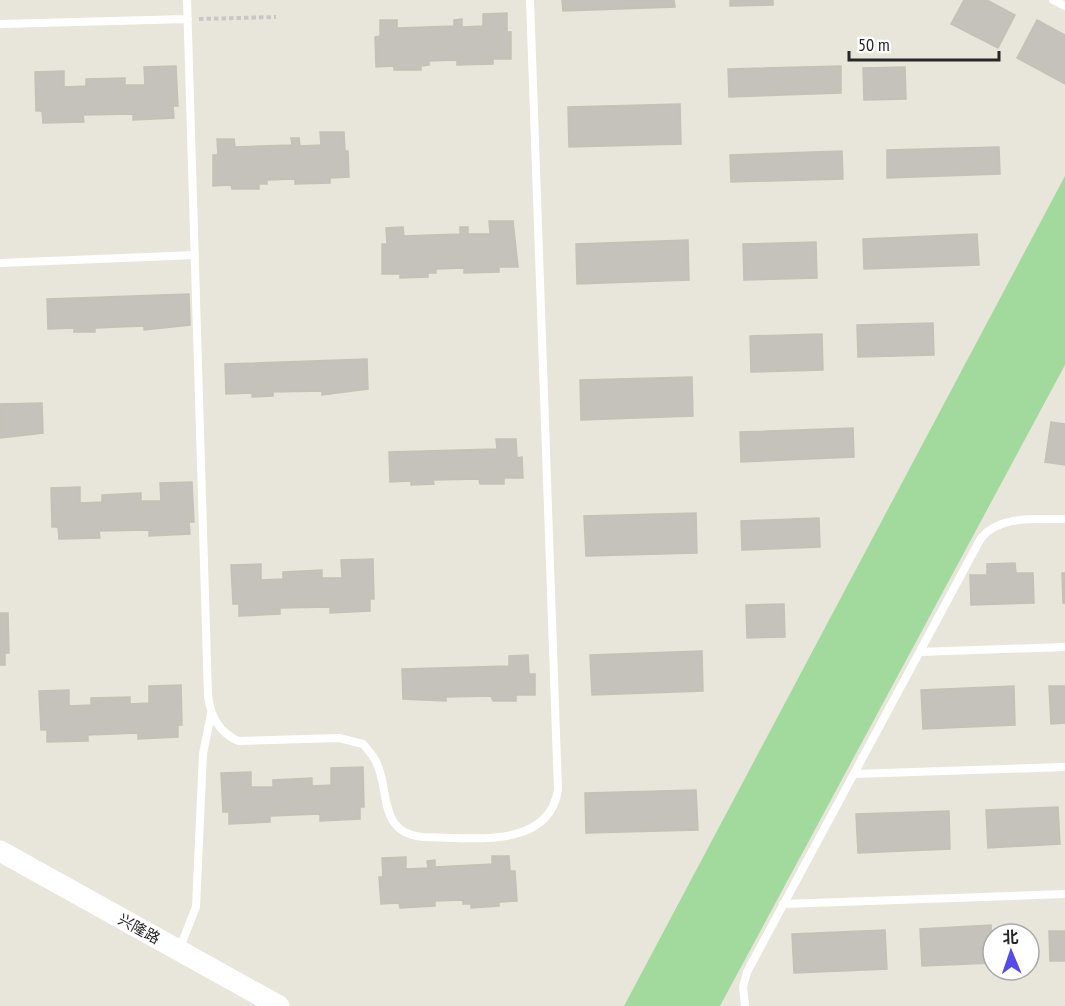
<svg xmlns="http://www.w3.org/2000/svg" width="1065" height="1006" viewBox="0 0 1065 1006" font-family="'PT Sans Narrow','Noto Sans SC',sans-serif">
  <rect width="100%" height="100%" fill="#e8e6da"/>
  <path fill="#a1da9c" d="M1065,176V365L720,1006H624Z"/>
  <path fill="#c4c2ba" stroke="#c3c2b4" stroke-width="1.5" d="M562,0H674L675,7L563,11Z
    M730,0H773V5L730,6Z
    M964,0H987L1015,15L998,48L951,24Z
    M507,13V32H511V59H493V64L457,65V60L429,61V65L421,66V70H394V66L376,67L375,37L380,36V20H397V28L454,26V20L462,19V27L483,26V14Z
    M1037,20L1065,35V84L1017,58Z
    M176,66L178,106H173L174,118L133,120V114L83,115L84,122L43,123L42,111H36L35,72L64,71V87L86,86V79L125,78V85H145L144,67Z
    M841,66V93L729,97L728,69Z
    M905,67L906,99L864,100L863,68Z
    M680,104L681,144L569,147L568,107Z
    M320,132H344L345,151H348L349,177L330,178V183L295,184V179L267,180V184H259V189H232L231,185L213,186V155H218L217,139H234L235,147L292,145L291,138H299L300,146L321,145Z
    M999,147L1000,174L887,178V150Z
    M842,151L843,179L731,182L730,155Z
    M489,221H513L518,267H499V272L464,273V268L436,269V273H428V277L400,278V274H382V244H387L386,228L403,227L404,236L460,234V227H468V234H490Z
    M977,234L979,265L864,269L863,239Z
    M688,240L689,280L577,284L576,244Z
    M816,242L817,278L744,280L743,244Z
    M189,294L190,325L144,330V326L95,328V332H74V328L48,329L47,299Z
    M933,323L934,355L858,357L857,325Z
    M822,334L823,370L751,372L750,336Z
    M367,359L368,389L322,395V391L273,392V396L252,397V393L226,394L225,364Z
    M692,377L693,416L581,420L580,380Z
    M42,403L43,433L0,438V404Z
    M1051,422L1065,424V465L1045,462Z
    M853,428L854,457L741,462L740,432Z
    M496,439H516L517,458L522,457L523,478H504V484H480L479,479L433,480L434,484L411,485V481L390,482L389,452L497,449Z
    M192,482L194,522H189L190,534L149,536V530L99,531L100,538L59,539L58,527H52L51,488L80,487V503L102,502V495L141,493V501H161L160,483Z
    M696,513L697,553L586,556L584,516Z
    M819,518L820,547L742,550L741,521Z
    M373,559L374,599H370V611L330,613V607L280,608V614L239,616V604H233L231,565L261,564V580L283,579V572L322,570V578H342L341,560Z
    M1015,563L1016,573H1033L1034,603L971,605L970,575H987V564Z
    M1062,573H1065V603H1063Z
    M784,604L785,637L747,638L746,605Z
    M0,613H8L9,653H5V665H0Z
    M702,651L703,691L592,695L590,655Z
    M528,655L529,674H535V695H516V701H493L491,696L446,697V701L403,699L402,669L509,666V656Z
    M181,685L182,725H178V737L138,739V733L88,735V741L47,742V730H41L39,691L69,690V706L91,705V698L130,697V704L149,703V686Z
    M1014,686L1015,725L923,729L921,690Z
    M1049,686H1065V723L1051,724Z
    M363,767L364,807H360V819L320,821V814L270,816V822L229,824V812H223L221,773L251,772V787H273V780L312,778V786L331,785V768Z
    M696,790L698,830L586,833L585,793Z
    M1058,807L1060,844L988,848L986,810Z
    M949,811L950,849L858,853L856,814Z
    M492,856H509L510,871H515L517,901L499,902V906L471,908V904H463V900L435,901V906L400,908L399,903L381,904L379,877H383L382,858L406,857V869L428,868L427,861L435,860V867L492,864Z
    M991,925L993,963L922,966L920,929Z
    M885,930L887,969L794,973L792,934Z
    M1049,931H1065V961H1050Z"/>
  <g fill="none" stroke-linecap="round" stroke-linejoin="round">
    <path stroke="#c7c7c7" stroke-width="4" stroke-dasharray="4.5 3" stroke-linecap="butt" d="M199,19L276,17"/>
    <path stroke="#fff" stroke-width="8" d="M187,0L208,696C211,717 219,732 238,741L339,738L363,744C368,750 374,756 377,764C390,792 378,833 423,837C469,837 548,851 558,790L530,0
      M1053,0L1065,6
      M0,24L188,19
      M0,263L195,255
      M920,652L1065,647
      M854,774L1065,767
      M783,904L1065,894
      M179,950L196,907L203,754L211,714
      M745,1006L743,987L747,972L981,538C1001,514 1037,520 1065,519"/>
    <path stroke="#fff" stroke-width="21" d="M0,851L279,1006"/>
  </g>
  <g text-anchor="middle" stroke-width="4.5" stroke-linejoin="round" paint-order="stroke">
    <g font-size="15" fill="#272727" stroke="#fff">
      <text transform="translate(139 929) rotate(29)" y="5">兴隆路</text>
    </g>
  </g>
  <g transform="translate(1011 952) rotate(358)"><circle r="28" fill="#ffffff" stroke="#a9a9a9" stroke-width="1.5"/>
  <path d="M0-4.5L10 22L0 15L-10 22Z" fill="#564ae6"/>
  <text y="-9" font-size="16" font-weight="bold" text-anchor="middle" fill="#272727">北</text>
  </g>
  <path d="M849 51v9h150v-9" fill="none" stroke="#272727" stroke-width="3"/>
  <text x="858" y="51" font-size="18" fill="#272727" stroke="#ffffff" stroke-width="4.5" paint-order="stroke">50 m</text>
</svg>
